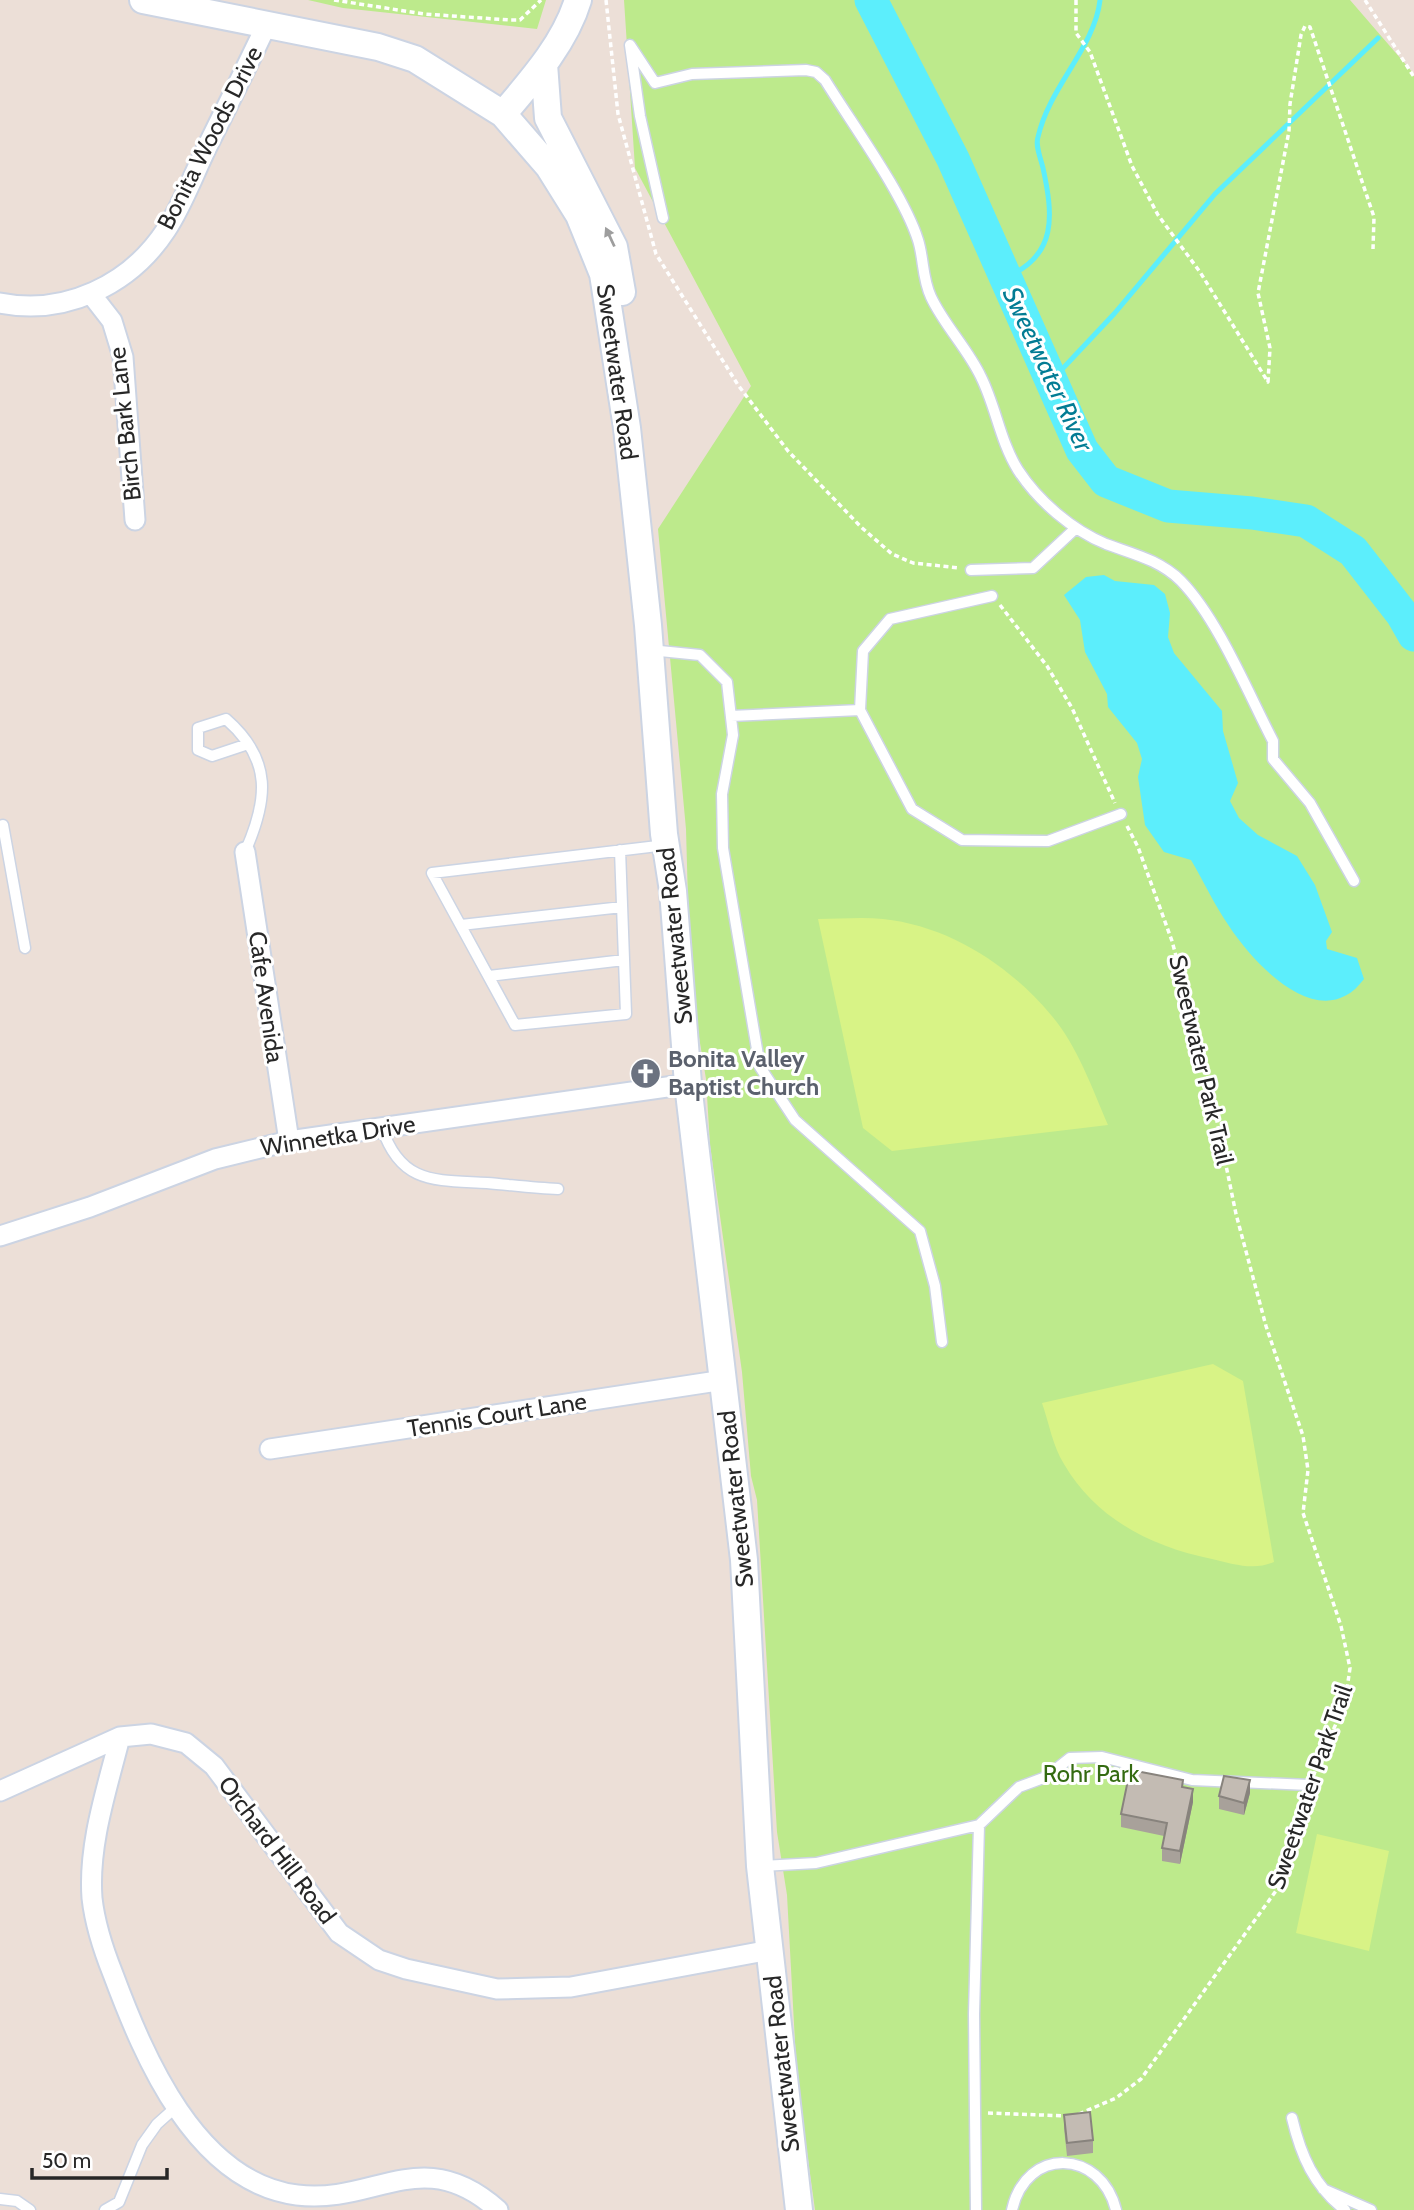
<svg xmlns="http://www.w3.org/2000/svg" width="1414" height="2210" viewBox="0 0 1414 2210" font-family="Cabin,sans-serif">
  <rect width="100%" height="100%" fill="#ecdfd7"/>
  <path fill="#bdea8c" d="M308,0H546L537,29L343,8Z
    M624,0H1350L1414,74V2210H815L797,2079L787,1895L777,1832L757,1500L751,1476L742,1372L710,1145L706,1079L697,1025L689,938L686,829L658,529L751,386L635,168Z"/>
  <path fill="#d8f386" d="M818,919C839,919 862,917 883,919C949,926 1009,965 1051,1015C1077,1045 1092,1088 1108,1125L892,1151L863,1128Z
    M1213,1364L1243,1381L1274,1562C1254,1571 1233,1564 1212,1559C1152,1547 1096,1519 1064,1464C1053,1447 1049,1423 1042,1403Z
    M1317,1834L1389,1851L1369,1951L1296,1933Z"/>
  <path fill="#5ceefc" d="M1104,575L1115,581L1154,585L1165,594L1170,613L1168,637L1174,653L1222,711L1223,731L1238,783L1230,801L1239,818L1258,835L1297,856L1315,885L1332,932L1326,941L1327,949L1357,958L1364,979C1322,1036 1256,967 1229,926C1215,906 1204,882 1191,860L1164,852L1145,825L1138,777L1142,759L1137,743L1108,707L1107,694L1085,652L1080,620L1064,595L1086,577Z"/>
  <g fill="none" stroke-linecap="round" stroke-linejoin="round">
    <path stroke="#5ceefc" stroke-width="5" d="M1006,277C1058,256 1053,214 1043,168C1041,159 1035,146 1038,137C1049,87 1095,47 1100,0
      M1051,381L1114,314L1215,194L1378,38"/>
    <path stroke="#5ceefc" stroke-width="33" d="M871,0L953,159L1082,450L1106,481L1168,506L1252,513L1306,521L1353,551L1402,614L1414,635"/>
    <defs>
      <path id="service" d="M663,218L640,116L630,45L655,83L692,74L806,70L816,72L825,80C852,124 903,193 918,240C924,259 922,278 931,297C944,325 968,349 981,377C996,407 1000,441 1018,470C1038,501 1072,530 1106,544C1133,554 1160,560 1181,581C1218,619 1248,693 1273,741V759L1310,803L1354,881
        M971,570L1033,568L1076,528
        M650,650L700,655L727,682L733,735L722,794L723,848L760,1067L795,1120L920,1231L935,1286L942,1342
        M860,710L863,651L890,619L992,596
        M731,716L860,710L912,809L962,840L1048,841L1121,814
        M0,826L3,825L25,948
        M620,850L626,1014L515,1025L432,873L666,845
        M245,852C268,800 273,760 226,719L198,728V750L212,756L248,744
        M461,925L622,907
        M489,976L624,960
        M382,1128C401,1185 436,1180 487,1183C511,1185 534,1188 558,1189
        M979,1825L1019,1787L1046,1777L1070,1758L1102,1757L1192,1780L1309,1785
        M760,1866L816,1863L979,1825L974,2014L976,2210
        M1292,2118C1301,2156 1314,2186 1345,2210
        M1323,2189L1371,2210
        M0,2199L17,2201L30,2210
        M105,2210L119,2202L142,2145L157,2124L176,2107
        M1012,2210C1026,2146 1101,2149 1116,2210"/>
      <path id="minor" d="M91,294L112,321L123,357L135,520
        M0,303C65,316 130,285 166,230C182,206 193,176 206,149C227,107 247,66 267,24
        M245,852L289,1141
        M0,1236L90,1207L215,1159L289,1141L688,1084
        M270,1449L724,1380
        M120,1737C107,1789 88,1844 92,1898C95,1925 103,1949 113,1974C144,2057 196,2182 297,2195C375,2205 422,2142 498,2210
        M0,1791L120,1737L151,1734L186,1743L214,1766L339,1933L379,1960L406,1969L497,1989L571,1987L770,1950"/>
      <path id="secondary" d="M143,0L378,47L415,59L503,114L549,167L579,215L603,274L627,428L648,625L664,834L673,891L688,1084L744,1560L760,1866L799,2210
        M544,64L548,118L614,247L622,292
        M503,114C532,80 565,43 578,0"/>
    </defs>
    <use href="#service" stroke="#ccd4e3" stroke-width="13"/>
    <use href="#minor" stroke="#ccd4e3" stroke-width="23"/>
    <use href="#secondary" stroke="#ccd4e3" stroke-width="30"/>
    <path stroke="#fff" stroke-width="3.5" stroke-dasharray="5 3.5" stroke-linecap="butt" d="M334,0L424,14L510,20H520L541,0
      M606,0L618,114L656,254L738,385L788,451L861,527L892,554L913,563L960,568
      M1076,0V33L1090,52L1132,166L1158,215L1200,272L1268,382L1270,348L1258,293L1289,131L1290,104L1301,35L1305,26L1310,27L1374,217L1373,249
      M1365,0L1414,77
      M1000,605L1047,666L1072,708L1115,803
      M1127,826L1138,847L1172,941L1206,1068L1236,1214L1266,1326L1303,1436L1308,1470L1303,1513L1341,1626L1350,1668L1345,1703L1314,1774
      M988,2113L1068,2116
      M1079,2114L1116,2098L1141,2079L1214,1977L1278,1888L1296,1839L1304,1797"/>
    <use href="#service" stroke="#fff" stroke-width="10"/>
    <use href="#minor" stroke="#fff" stroke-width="19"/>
    <use href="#secondary" stroke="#fff" stroke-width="26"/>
  </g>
  <path fill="#a8a19a" d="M1135,1776L1183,1787L1193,1802L1180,1864L1162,1861V1848L1164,1836L1121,1827V1814Z
    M1250,1793L1244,1815L1219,1809V1796Z
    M1064,2115L1093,2140V2153L1067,2156L1064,2128Z"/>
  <path fill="#88837d" d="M1250,1780V1793L1244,1815V1803Z
    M1193,1789V1802L1180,1864V1851Z"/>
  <path fill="#c3bbb3" stroke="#88837d" stroke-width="2" d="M1136,1771L1183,1780L1182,1787L1193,1789L1180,1851L1162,1848L1167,1823L1121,1814L1129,1775L1135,1776Z
    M1224,1776L1250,1780L1244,1803L1219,1796Z
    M1090,2112L1093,2140L1067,2143L1064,2115Z"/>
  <defs><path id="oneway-solid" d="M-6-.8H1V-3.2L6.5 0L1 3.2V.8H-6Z" transform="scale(1.75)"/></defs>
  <use fill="#9e9e9e" href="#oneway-solid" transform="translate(610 237) rotate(-115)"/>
  <defs>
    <symbol id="church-disc" viewBox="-11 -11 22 22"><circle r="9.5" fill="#6b7280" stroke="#fff"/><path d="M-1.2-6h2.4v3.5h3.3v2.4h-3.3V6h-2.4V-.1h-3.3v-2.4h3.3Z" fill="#fff"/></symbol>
  </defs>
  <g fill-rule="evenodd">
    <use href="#church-disc" x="628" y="1056" width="35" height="35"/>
  </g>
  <g text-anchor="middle" stroke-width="6" stroke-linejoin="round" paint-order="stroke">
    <g font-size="24" fill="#272727" stroke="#fff">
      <text transform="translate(210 138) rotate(-63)" y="8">Bonita Woods Drive</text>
      <text transform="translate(617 372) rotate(82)" y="8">Sweetwater Road</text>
      <text transform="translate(125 424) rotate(-96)" y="8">Birch Bark Lane</text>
      <text transform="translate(675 936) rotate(-96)" y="8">Sweetwater Road</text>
      <text transform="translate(266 997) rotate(82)" y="8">Cafe Avenida</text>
      <text transform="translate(1201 1060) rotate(77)" y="8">Sweetwater Park Trail</text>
      <text transform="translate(338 1136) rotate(-9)" y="8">Winnetka Drive</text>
      <text transform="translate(497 1415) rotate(-9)" y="8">Tennis Court Lane</text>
      <text transform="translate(736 1499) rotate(-96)" y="8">Sweetwater Road</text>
      <text transform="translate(1310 1787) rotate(-71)" y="8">Sweetwater Park Trail</text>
      <text transform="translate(277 1850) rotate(53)" y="8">Orchard Hill Road</text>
      <text transform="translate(782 2064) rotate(-96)" y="8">Sweetwater Road</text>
    </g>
    <g font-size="24" font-weight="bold" fill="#5b616d" stroke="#fff" text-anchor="start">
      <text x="668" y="1067">Bonita Valley<tspan x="668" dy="28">Baptist Church</tspan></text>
    </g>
    <g font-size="24" fill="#346b11" stroke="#fff">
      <text x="1091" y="1782">Rohr Park</text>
    </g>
    <g font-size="26" font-style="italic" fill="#027c94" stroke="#fff">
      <text transform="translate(1048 369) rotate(65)" y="9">Sweetwater River</text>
    </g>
  </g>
  <path d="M32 2168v10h135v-10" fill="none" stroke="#272727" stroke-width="3.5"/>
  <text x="42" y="2168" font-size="21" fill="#272727" stroke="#ffffff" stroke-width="5" paint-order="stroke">50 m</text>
</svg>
